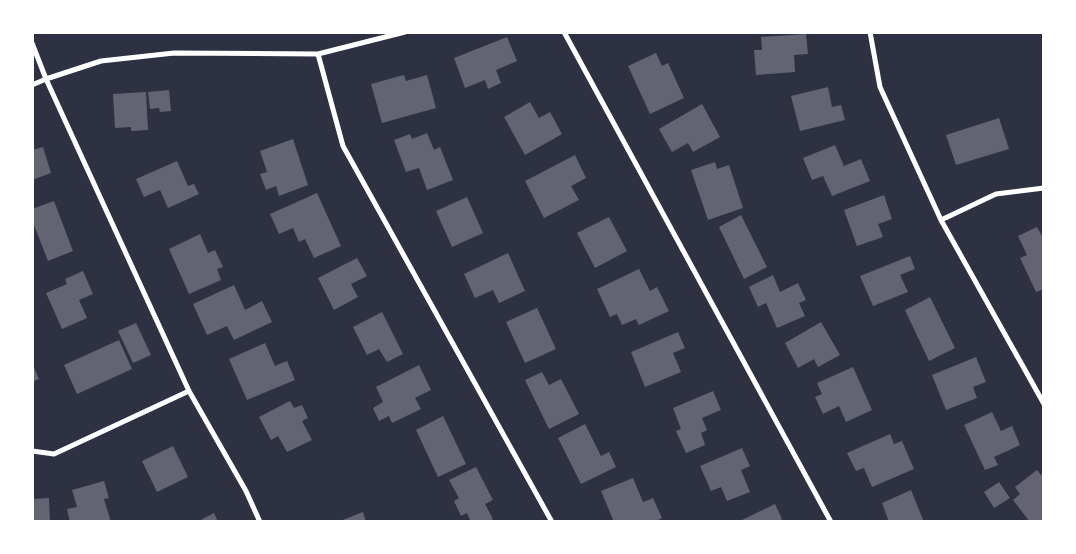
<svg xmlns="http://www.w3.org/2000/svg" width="1076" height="554" viewBox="0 0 1076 554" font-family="'Open Sans',sans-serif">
  <rect width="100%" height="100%" fill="#2d3142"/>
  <path fill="#626471" d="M806,34L808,54L794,55L795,72L756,75L754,50H762L761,37Z
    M507,37L517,61L496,70L501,83L488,89L485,80L465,88L454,58Z
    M656,53L662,66L668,63L684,98L650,114L628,66Z
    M404,75L406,81L427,75L436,108L382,123L371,84Z
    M828,87L832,107L841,105L845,120L800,131L791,96Z
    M169,90L171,111L160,112L159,108L150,109L148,92Z
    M146,92L148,130L131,131V127L115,128L113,94Z
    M530,102L539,118L550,112L562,134L525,155L504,117Z
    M702,104L720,137L693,152L688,143L672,152L659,129Z
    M999,118L1009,149L956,165L946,135Z
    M427,133L434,150L440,147L453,180L427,190L419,168L406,172L394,140L410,134L412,139Z
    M293,139L308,185L279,196L276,186L266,190L260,174L267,172L260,151Z
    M835,145L844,166L861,159L870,181L832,196L823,176L812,180L803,158Z
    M43,147L51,173L32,180V150Z
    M575,155L586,178L571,186L579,200L544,218L525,181Z
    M177,161L188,186L194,184L199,194L168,208L160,190L144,197L136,179Z
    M715,162L717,169L729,165L743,208L708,220L691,170Z
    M317,193L341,246L314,258L305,239L299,242L293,228L279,234L270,214Z
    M884,195L892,219L878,224L883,237L857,246L844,210Z
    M467,197L483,233L452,247L436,211Z
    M54,201L73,251L48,261L34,225H32V209Z
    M741,215L767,267L744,279L719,227Z
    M609,217L627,251L595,268L577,233Z
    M1037,227L1044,240V289L1036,292L1020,258L1027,255L1018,236Z
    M200,234L208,253L215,250L223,267L217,269L221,280L189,294L169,249Z
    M508,253L525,291L499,303L493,290L475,298L464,274Z
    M910,256L915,269L900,275L908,292L873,306L860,276Z
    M357,258L367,276L351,284L358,297L334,310L318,278Z
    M639,269L650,291L657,287L669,311L639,325L636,319L622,325L617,314L610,317L597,289Z
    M83,271L93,294L79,300L87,318L62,329L46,293L67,284L65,279Z
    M773,275L780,292L798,283L806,300L799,303L805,316L777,328L766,303L758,307L749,287Z
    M234,285L245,310L262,301L272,322L234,340L227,326L207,335L193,304Z
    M930,297L955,348L929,361L905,310Z
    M537,308L556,349L525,363L506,322Z
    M382,312L403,354L387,362L379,349L367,355L353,327Z
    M821,322L840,355L818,367L814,359L798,368L785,343Z
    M136,323L151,355L133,363L118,331Z
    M678,332L685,348L673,353L681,372L645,387L631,352Z
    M119,340L132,369L77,394L64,365Z
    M265,343L275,366L287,361L295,380L247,400L229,359Z
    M976,357L986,382L973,387L977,398L946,410L932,375Z
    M32,363L39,379L32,382Z
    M419,365L431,390L415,398L421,409L392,423L389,416L379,421L373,408L383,402L376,387Z
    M853,367L872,410L846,422L839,406L823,414L815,397L822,394L817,383Z
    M542,372L549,385L561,379L579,414L549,429L525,380Z
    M713,391L721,410L702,418L707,430L701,433L705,445L686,453L676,431L681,429L673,408Z
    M290,401L294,408L302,405L308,418L302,421L312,440L287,452L278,436L271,440L259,417Z
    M992,412L1001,431L1012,426L1020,445L994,457L998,465L985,470L964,425Z
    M443,416L466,464L438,477L416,430Z
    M585,424L601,456L609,452L616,467L581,484L558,438Z
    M890,434L894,444L902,441L914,469L872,487L864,468L856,471L847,453Z
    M173,446L188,477L157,492L142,461Z
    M742,448L750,466L741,470L750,492L727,501L721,487L711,491L700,466Z
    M476,467L493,500L485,504L493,519L489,522H471L467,513L461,516L454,501L459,498L449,480Z
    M1037,470L1044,478V522H1030L1013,500L1020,494L1015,487Z
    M633,478L643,502L653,498L662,518L654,522H614L601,491Z
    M104,481L109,498L104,499L111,522H70L67,509L77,507L72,490Z
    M999,482L1010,498L994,508L984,492Z
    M911,490L924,522H889L882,503Z
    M49,498L50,522H32V499Z
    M775,504L782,519L778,522H738Z
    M363,512L366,522H340V521Z
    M214,513L218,522H197Z"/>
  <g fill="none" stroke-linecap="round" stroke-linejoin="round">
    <path stroke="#fff" stroke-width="5" d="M564,32L831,522
      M870,32L880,87L941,220L1044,404
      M32,43L46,79L189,391L246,491L260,522
      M318,54L343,146L552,522
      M32,85L46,79L101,61L174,53L318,54L405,32
      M941,220L996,194L1044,188
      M32,451L54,454L189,391"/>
  </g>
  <rect width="1076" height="554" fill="none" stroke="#ffffff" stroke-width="68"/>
</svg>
